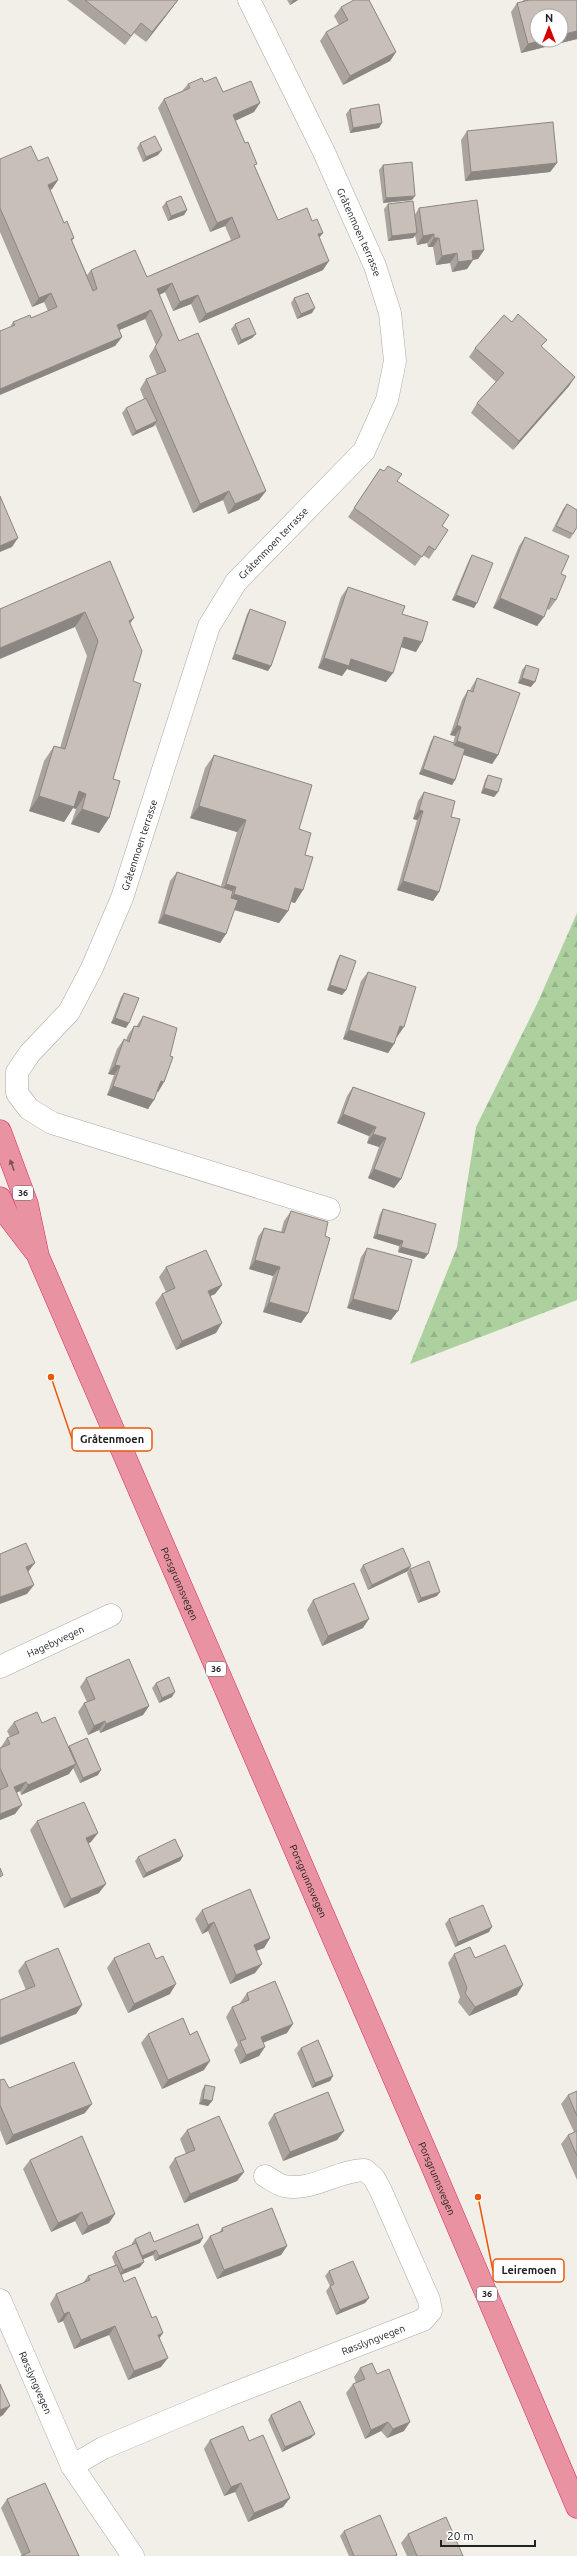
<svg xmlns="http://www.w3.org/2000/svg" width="577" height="2556" viewBox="0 0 577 2556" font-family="Ubuntu,sans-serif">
  <defs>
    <pattern id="forest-firs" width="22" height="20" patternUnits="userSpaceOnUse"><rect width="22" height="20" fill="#add19e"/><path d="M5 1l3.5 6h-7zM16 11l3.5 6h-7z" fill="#95b388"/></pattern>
  </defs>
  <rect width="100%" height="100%" fill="#f2efe9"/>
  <path fill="url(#forest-firs)" d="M577,913V1300L410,1364L457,1247L476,1127L537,1004Z"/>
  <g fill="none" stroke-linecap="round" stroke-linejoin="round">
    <defs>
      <g id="street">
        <path id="s1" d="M249,0L323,150L375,266L390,313L395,361L387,400L364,451L236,582L209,626L122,898L92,968L69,1012L30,1053L17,1072V1093L29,1109L52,1123L329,1209"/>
        <path id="s2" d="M0,1667L111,1615"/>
        <path id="s3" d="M0,2300L72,2466L133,2556"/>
        <path id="s4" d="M72,2466L103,2448L227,2396L423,2320L431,2311L429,2300L381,2191L374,2178L365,2170C338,2170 312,2192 284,2186C278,2185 271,2179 265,2176"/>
      </g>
      <g id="highway">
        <path id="s5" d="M0,1131L27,1204L38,1256L432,2166L577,2507"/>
        <path d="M0,1198L8,1216L34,1250"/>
      </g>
    </defs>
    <use href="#street" stroke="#a9a9a9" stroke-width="23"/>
    <use href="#highway" stroke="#dc2a67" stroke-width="23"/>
    <use href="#street" stroke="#fff" stroke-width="22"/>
    <use href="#highway" stroke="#e892a2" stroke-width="22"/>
  </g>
  <path fill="#aba49e" d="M67,0H178L146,42L134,33L125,45Z
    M287,0H298L290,5Z
    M523,0H577V39L521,53L511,12L517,3L523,2Z
    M341,7L396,52L390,61L343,85L320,41L326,32L339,25L334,16Z
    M204,82L223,92L254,112L235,121L278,220L312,221L323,233L319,237L323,270L199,323L191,304L173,311L165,292L159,295L179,341L266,491L259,500L228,514L223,500L193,513L155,424L154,426L132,436L122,413L126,408L144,399L140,389L146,379L157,375L149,356L156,345L145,319L119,330L122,337L115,346L10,327L13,322L31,318L48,311L44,302L32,307L0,232V159L38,161L58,180L52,189L50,190L64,223L74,238L72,241L87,275L91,270L147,277L231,240L225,226L210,232L158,108L164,99L182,91L188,84Z
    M350,109L379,128L350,133L346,114Z
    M467,131L557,163L550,172L465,181L461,140Z
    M140,143L158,155L143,162L137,148Z
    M383,165L412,200L383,203L379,170Z
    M166,202L187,210L184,215L168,221L162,207Z
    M388,204L414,216L419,208L484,250L478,259L473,260L467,269L452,272L450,263L436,265L433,247H428L427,243L417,245L415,235L413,238L388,241L384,209Z
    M294,298L312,313L297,319L291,303Z
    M512,322L575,377L569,386L513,450L471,413L477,403L496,382L469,357L475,348Z
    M235,324L256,334L252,338L238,345L231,329Z
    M380,469L397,481L435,550L429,559L423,555L415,566L348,517Z
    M567,504L573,534L570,539L552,531L563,509Z
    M525,537L561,574L556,600L549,610L547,609L537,626L493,608L519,546Z
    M472,555L474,608L452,600L469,560Z
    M110,561L130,624L133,681L113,779L109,818L99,833L71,824L76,809L73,808L64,822L29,811L44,761L54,746L60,748L87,656L75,627Z
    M348,587L402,614L416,652L401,647L386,682L347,669L342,676L318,668L341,597Z
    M250,609L271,666L268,671L232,659L247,614Z
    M526,665L531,687L518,683L522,670Z
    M477,678L498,755L492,764L463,755L455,780L452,785L419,774L431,741L434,736L453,743L455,736L450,735L462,700L468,690L470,691L471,688Z
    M214,755L299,829L305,855L295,903L291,902L288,911L279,923L234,910L226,934L220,943L158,923L170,881L177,872L221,886L237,832L190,818L205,768Z
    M488,775L498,792L494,797L481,793L485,780Z
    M424,792L451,817L439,892L433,901L397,890L417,820L413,819L418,801Z
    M340,955L346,990L342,995L327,990L337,960Z
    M368,972L397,1037V1036L394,1044L388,1053L343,1039L361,981Z
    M124,993L126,1028L111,1023L121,997Z
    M143,1016L170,1056L164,1082L158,1092L157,1091L148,1109L107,1095L114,1075L108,1074L117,1049L124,1039L126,1040L128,1035L134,1026L136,1027Z
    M353,1087L425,1113L401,1179L394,1188L368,1178L379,1147L367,1143L369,1136L337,1123L347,1096Z
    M383,1209L424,1259L398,1252L399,1246L373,1238L380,1214Z
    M291,1211L325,1236L308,1313L301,1323L263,1312L273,1276L249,1269L258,1237L264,1228L281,1232L284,1221Z
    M367,1248L391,1320L347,1308L361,1257Z
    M166,1267L222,1285L215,1294L210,1296L216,1333L176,1350L155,1303L162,1294L166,1292L159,1277Z
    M363,1565L411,1566L408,1571L368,1590L360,1570Z
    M410,1569L437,1596L418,1603L407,1573Z
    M313,1600L363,1628L322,1646L307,1610Z
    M86,1678L149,1706L143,1715L100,1733L99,1730L88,1735L78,1712L84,1703L87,1702L80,1687Z
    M156,1683L172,1697L159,1703L152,1688Z
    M14,1722L42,1723L68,1747L69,1746L98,1775L80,1783L73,1768L69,1774L21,1795L20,1791L16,1793L15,1814L0,1820V1748H1V1747L7,1738L10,1737L7,1731Z
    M37,1821L91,1842L88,1844L99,1893L64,1908L30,1830Z
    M183,1856L180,1861L143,1878L135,1861L138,1857Z
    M202,1910L270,1938L264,1948L256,1951L255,1973L230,1984L208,1931L202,1934L195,1919Z
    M449,1919L489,1932L455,1947L445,1924Z
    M454,1954L517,1995L469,2016L458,2002L460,1997L448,1963Z
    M114,1958L156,1959L170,1994L128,2013L107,1968Z
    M25,1962L82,2005L76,2014L26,1990L18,1971Z
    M247,1993L287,2033L263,2043L259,2056L240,2064L234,2050L238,2045L226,2017L232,2007L241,2004L240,2003Z
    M148,2034L204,2070L162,2089L141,2043Z
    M301,2048L333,2076L330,2081L312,2088L297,2053Z
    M0,2080L9,2088L85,2113L6,2145L0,2130Z
    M205,2085L212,2101L208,2106L199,2104L202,2090Z
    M577,2091V2180L561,2144L568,2135L574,2132L561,2104L568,2095Z
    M274,2114L344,2131L337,2140L283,2161L268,2123Z
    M187,2130L244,2172L237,2181L184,2203L169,2167L175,2158L186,2154L180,2139Z
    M30,2160L115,2214L109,2223L82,2235L75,2221L51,2232L23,2169Z
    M222,2228L287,2246L281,2255L217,2279L203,2246L210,2236L219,2233Z
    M135,2239L154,2242L200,2243L155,2261L153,2255L142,2259L140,2267L121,2275L124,2282L160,2338L161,2367L128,2380L109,2335L74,2349L63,2321L58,2323L50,2304L56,2294L83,2283L88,2276L115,2265L112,2257L115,2252L132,2245V2243Z
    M329,2271L369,2298L365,2303L336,2315L326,2291L330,2286L325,2276Z
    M360,2368L377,2374L404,2431L387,2438L381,2431L365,2439L346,2393L353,2384L356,2383L354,2377Z
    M271,2415L311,2438L282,2452L268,2420Z
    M210,2440L249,2441L290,2498L283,2507L248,2522L235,2492L224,2496L204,2449Z
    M7,2499L79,2556H22L1,2508Z
    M344,2531L397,2555L396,2556H349L340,2536Z
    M408,2534L463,2556H407L401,2543Z"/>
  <path fill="#8b8681" d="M178,0L173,7L146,42L152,32Z
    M293,0H298L290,5Z
    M577,31V39L521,53L528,44L543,40H561V35Z
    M396,52L390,61L343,85L350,76Z
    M260,103L254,112L226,125L233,115Z
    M382,123L379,128L350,133L353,128Z
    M162,150L158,155L143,162L146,157Z
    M557,163L550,172L465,181L471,172Z
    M58,180L52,189L41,194L48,185Z
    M415,196L412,200L383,203L386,198Z
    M187,210L184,215L168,221L171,216Z
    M232,217L225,226L210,232L217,223Z
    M323,233L316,242L318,234Z
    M417,233L413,238L388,241L392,236Z
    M434,234L427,243L417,245L423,236Z
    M434,238H439L433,247H428Z
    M484,250L478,259L465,261L472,251Z
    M457,253L450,263L436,265L442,256Z
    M473,260L467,269L452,272L458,262Z
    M329,261L323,270L199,323L206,314Z
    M172,283L165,292L151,299L157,289Z
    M51,293L44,302L32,307L39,298Z
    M198,295L191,304L173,311L180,302Z
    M315,308L312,313L297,319L301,314Z
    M151,310L145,319L110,334L117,325Z
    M256,334L252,338L238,345L241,340Z
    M122,337L115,346L0,395V389Z
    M575,377L569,386L513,450L519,441Z
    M157,421L154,426L132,436L136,431Z
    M229,491L223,500L193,513L200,504Z
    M266,491L259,500L228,514L235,504Z
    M18,538L12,547L0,552V546Z
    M456,595L477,603L474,608L452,600Z
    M500,598L544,617L537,626L493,608Z
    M85,612L75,627L0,659V648Z
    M134,618L123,633L129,621Z
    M404,637L422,642L416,652L398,646Z
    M235,654L271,666L268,671L232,659Z
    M324,658L351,659L393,673L386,682L347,669L342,676L318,668Z
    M522,678L535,682L531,687L518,683Z
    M457,725L461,727L455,736L450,735Z
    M457,741L498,755L492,764L450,750Z
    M423,769L455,780L452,785L419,774Z
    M484,788L498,792L494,797L481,793Z
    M79,791L86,794L76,809L73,808L64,822L29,811L39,796Z
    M199,806L246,820L237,832L190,818Z
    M82,809L109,818L99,833L71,824Z
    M419,810L423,811L417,820L413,819Z
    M403,881L439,892L433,901L397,890Z
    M226,884L236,887L227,900L218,897Z
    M295,888L303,890L295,903L286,900Z
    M234,894L288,911L279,923L225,907Z
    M164,914L226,934L220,943L158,923Z
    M330,985L346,990L342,995L327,990Z
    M115,1018L129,1023L126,1028L111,1023Z
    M400,1026L404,1027L397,1037L393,1035Z
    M349,1030L394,1044L388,1053L343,1039Z
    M115,1065L120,1066L114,1075L108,1074Z
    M161,1081L164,1082L158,1092L154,1091Z
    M113,1086L154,1100L148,1109L107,1095Z
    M343,1114L376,1127L369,1136L337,1123Z
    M373,1134L386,1138L379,1147L367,1143Z
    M374,1169L401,1179L394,1188L368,1178Z
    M377,1234L403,1241L399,1246L373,1238Z
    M401,1247L428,1254L424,1259L398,1252Z
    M255,1260L280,1267L273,1276L249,1269Z
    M222,1285L215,1294L202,1300L208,1291Z
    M353,1299L398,1311L391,1320L347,1308Z
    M269,1302L308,1313L301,1323L263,1312Z
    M222,1323L216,1333L176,1350L182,1341Z
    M35,1563L28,1572L26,1567Z
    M411,1566L408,1571L368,1590L372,1585Z
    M34,1585L27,1594L0,1604V1597Z
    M440,1592L437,1596L418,1603L421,1598Z
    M369,1619L363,1628L322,1646L328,1636Z
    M175,1692L172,1697L159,1703L162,1698Z
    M149,1706L143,1715L100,1733L106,1724Z
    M105,1721L99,1730L88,1735L94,1726Z
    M76,1764L69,1774L21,1795L28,1785Z
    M101,1770L98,1775L80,1783L83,1778Z
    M26,1782L20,1791L8,1797L14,1787Z
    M22,1805L15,1814L0,1820V1814Z
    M98,1833L91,1842L79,1847L86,1838Z
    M183,1856L180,1861L143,1878L146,1873Z
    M106,1884L99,1893L64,1908L71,1899Z
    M214,1922L208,1931L202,1934L208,1925Z
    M492,1927L489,1932L455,1947L458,1942Z
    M270,1938L264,1948L247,1954L254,1945Z
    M262,1964L255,1973L230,1984L236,1975Z
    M176,1984L170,1994L128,2013L134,2004Z
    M523,1985L517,1995L469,2016L475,2007Z
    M82,2005L76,2014L0,2045V2038Z
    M293,2024L287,2033L254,2046L261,2037Z
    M265,2047L259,2056L240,2064L246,2055Z
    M210,2061L204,2070L162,2089L168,2080Z
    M333,2076L330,2081L312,2088L315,2083Z
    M203,2099L212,2101L208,2106L199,2104Z
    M92,2104L85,2113L6,2145L13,2135Z
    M344,2131L337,2140L283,2161L290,2152Z
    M244,2172L237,2181L184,2203L190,2194Z
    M82,2212L75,2221L51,2232L58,2223Z
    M115,2214L109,2223L82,2235L88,2226Z
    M203,2238L200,2243L155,2261L159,2256Z
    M287,2246L281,2255L217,2279L224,2270Z
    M156,2250L153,2255L139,2261L142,2256Z
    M144,2262L140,2267L120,2275L123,2270Z
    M369,2298L365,2303L336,2315L340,2310Z
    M69,2312L63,2321L58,2323L64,2314Z
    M115,2326L109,2335L74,2349L81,2340Z
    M163,2333L157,2342L158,2335Z
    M168,2358L161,2367L128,2380L134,2371Z
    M10,2406L3,2415L0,2417V2410Z
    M388,2422L381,2431L365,2439L371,2430Z
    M410,2422L404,2431L387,2438L393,2429Z
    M315,2434L311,2438L282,2452L285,2447Z
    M241,2483L235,2492L224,2496L231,2487Z
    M290,2498L283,2507L248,2522L254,2513Z"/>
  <path fill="#c7bfb8" stroke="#8b8681" d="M85,0H178L152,32L141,23L131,36Z
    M354,0H369L396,52L350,76L326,32L348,20L341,7Z
    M529,0H577V31L561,35V16H537V40H543L528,44L517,3Z
    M216,77L223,92L251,81L260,103L233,115L245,143L248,142L257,164L254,165L278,220L307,208L312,221L317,219L323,233L318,234L329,261L206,314L198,295L180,302L172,283L157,289L179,341L198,333L266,491L235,504L229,491L200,504L146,379L166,371L155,347L162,335L151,310L117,325L122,337L0,389V331L15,325L13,322L30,315L31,318L57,307L51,293L39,298L0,208V159L31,146L38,161L48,157L58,180L48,185L64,223L67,221L74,238L71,239L93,291L97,289L91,270L135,250L147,277L240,237L232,217L217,223L164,99L190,88L188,84L202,78L204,82Z
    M379,104L382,123L353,128L350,109Z
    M553,122L557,163L471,172L467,131Z
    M155,136L162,150L146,157L140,143Z
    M412,162L415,196L386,198L383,165Z
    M181,196L187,210L171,216L166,202Z
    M477,200L484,250L472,251L473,260L458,262L457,253L442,256L439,238H434V234L423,236L419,208Z
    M413,201L417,233L392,236L388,204Z
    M308,293L315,308L301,314L294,298Z
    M518,314L547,340L541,346L575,377L519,441L477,403L504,373L475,348L504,315L512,322Z
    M249,318L256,334L241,340L235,324Z
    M146,398L157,421L136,431L126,408Z
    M388,466L402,474L397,481L449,515L442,526L448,530L435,550L429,546L422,557L354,508L380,469L384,471Z
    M0,496L18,538L0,546Z
    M567,504L577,510V527L573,534L556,526Z
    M525,537L569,556L561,574L566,576L556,600L551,598L544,617L500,598Z
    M472,555L493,563L477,603L456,595Z
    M110,561L134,618L129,621L142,651L133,681L141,684L113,779L120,781L109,818L82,809L86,794L79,791L74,807L39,796L54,746L65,749L98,641L85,612L0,648V609Z
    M348,587L405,606L402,614L428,622L422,642L404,637L393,673L351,659L349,666L324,658Z
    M250,609L286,622L271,666L235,654Z
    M526,665L539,669L535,682L522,678Z
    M477,678L520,693L498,755L457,741L461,727L457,725L468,690L473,692Z
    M434,736L454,743V745L465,749L455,780L423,769Z
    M214,755L312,785L299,829L311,833L305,855L313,857L303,890L295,888L288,911L234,894L236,887L226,884L246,820L199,806Z
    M488,775L502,779L498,792L484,788Z
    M424,792L455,801L451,817L460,819L439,892L403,881L423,811L419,810Z
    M177,872L233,891L231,898L238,900L226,934L164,914Z
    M340,955L356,961L346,990L330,985Z
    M368,972L416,987L404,1027L400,1026L394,1044L349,1030Z
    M124,993L139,998L129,1023L115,1018Z
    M143,1016L177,1028L170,1056L173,1057L164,1082L161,1081L154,1100L113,1086L120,1066L115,1065L124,1039L129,1042L134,1026L139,1027Z
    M353,1087L425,1113L401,1179L374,1169L386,1138L373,1134L376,1127L343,1114Z
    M383,1209L436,1224L428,1254L401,1247L403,1241L377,1234Z
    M291,1211L328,1222L325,1236L330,1238L308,1313L269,1302L280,1267L255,1260L264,1228L284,1233Z
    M367,1248L412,1260L398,1311L353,1299Z
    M206,1250L222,1285L208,1291L222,1323L182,1341L162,1294L175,1288L166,1267Z
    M26,1543L35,1563L26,1567L34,1585L0,1597V1554Z
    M403,1548L411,1566L372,1585L363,1565Z
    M429,1561L440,1592L421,1598L410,1569Z
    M354,1583L369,1619L328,1636L313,1600Z
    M129,1659L149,1706L106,1724L105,1721L94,1726L84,1703L95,1699L86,1678Z
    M169,1677L175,1692L162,1698L156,1683Z
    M37,1712L42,1723L55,1717L76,1764L28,1785L26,1782L14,1787L22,1805L0,1814V1790L8,1786L0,1768V1748L10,1744L7,1738L19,1733L14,1722Z
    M87,1738L101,1770L83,1778L69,1746Z
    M84,1802L98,1833L86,1838L106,1884L71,1899L37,1821Z
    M175,1839L183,1856L146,1873L138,1857Z
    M0,1868L3,1875L0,1877Z
    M250,1889L270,1938L254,1945L262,1964L236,1975L214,1922L208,1925L202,1910Z
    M483,1905L492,1927L458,1942L449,1919Z
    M149,1943L156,1959L163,1956L176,1984L134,2004L114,1958Z
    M505,1945L523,1985L475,2007L465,1993L467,1988L454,1954L470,1947L475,1958Z
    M58,1948L82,2005L0,2038V2000L35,1986L25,1962Z
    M275,1981L293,2024L261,2037L265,2047L246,2055L240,2041L246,2039L232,2007L249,2000L247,1993Z
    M183,2018L190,2035L197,2031L210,2061L168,2080L148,2034Z
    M318,2040L333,2076L315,2083L301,2048Z
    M74,2062L92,2104L13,2135L0,2105V2080L4,2079L9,2088Z
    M205,2085L215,2087L212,2101L203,2099Z
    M577,2091V2116L568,2095Z
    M328,2092L344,2131L290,2152L274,2114Z
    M219,2116L244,2172L190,2194L175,2158L195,2150L187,2130Z
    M577,2131V2156L568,2135Z
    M82,2136L115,2214L88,2226L82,2212L58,2223L30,2160Z
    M272,2208L287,2246L224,2270L210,2236L223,2231L222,2228Z
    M198,2224L203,2238L159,2256L156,2250L142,2256L135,2239L150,2232L154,2242Z
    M136,2243L144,2262L123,2270L115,2252Z
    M353,2261L369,2298L340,2310L330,2286L334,2284L329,2271Z
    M117,2265L124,2282L135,2277L152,2318L156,2316L163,2333L158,2335L168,2358L134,2371L115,2326L81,2340L69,2312L64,2314L56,2294L90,2280L88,2276Z
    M372,2363L377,2374L389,2369L410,2422L393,2429L388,2422L371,2430L353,2384L365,2379L360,2368Z
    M0,2384L10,2406L0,2410Z
    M300,2401L315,2434L285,2447L271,2415Z
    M243,2426L249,2441L263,2435L290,2498L254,2513L241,2483L231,2487L210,2440Z
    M45,2483L79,2556H21L30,2552L7,2499Z
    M380,2515L397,2555L394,2556H354L344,2531Z
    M446,2517L463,2556H417L408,2534Z"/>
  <defs><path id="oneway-solid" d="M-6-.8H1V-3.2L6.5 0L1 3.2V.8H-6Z"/></defs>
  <use fill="#7b545c" href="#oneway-solid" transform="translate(12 1165) rotate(-110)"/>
  <g text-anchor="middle" stroke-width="3.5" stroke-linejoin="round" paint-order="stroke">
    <g fill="#fff" stroke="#646464" stroke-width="1">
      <rect x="13" y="1186" width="20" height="14" rx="3"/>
      <rect x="206" y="1662" width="20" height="14" rx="3"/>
      <rect x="477" y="2287" width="20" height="14" rx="3"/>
    </g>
    <g font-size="9" font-weight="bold" fill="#222">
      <text x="23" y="1196">36</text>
      <text x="216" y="1672">36</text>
      <text x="487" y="2297">36</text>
    </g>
    <g font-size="10" fill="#222" stroke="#fff">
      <text dy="4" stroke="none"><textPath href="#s1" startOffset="257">Gråtenmoen terrasse</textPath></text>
      <text transform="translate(273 543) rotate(-46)" y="4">Gråtenmoen terrasse</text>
      <text transform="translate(139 845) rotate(-72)" y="4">Gråtenmoen terrasse</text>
      <text dy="4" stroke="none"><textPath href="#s5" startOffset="488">Porsgrunnsvegen</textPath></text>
      <text dy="4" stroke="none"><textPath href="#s2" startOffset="61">Hagebyvegen</textPath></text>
      <text dy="4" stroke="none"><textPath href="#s5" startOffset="812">Porsgrunnsvegen</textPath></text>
      <text dy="4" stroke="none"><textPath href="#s5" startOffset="1136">Porsgrunnsvegen</textPath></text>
      <text dy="4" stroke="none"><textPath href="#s4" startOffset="327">Røsslyngvegen</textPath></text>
      <text dy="4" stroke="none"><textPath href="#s3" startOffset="90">Røsslyngvegen</textPath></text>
    </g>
  </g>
  <path fill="none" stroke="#e8590c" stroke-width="1.5" d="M51 1377L72 1439M478 2197L493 2271"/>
  <g fill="#e8590c" stroke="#fff" stroke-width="1.5">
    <circle cx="51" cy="1377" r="4"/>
    <circle cx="478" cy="2197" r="4"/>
  </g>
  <g fill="#fff" stroke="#e8590c" stroke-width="1.5">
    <rect x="72" y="1428" width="80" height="23" rx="4"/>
    <rect x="493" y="2259" width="71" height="23" rx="4"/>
  </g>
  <g font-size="11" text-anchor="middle" font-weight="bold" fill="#222">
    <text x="112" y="1443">Gråtenmoen</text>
    <text x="529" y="2274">Leiremoen</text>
  </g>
  <g transform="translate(549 28)"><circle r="19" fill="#ffffff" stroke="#a7a7a7"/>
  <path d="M0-3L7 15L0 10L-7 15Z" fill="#d40000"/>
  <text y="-6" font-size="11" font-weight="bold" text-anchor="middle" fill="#222222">N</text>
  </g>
  <path d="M441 2540v6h94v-6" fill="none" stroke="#222222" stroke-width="2"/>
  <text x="447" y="2540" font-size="12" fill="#222222" stroke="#ffffff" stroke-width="3" paint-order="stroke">20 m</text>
</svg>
